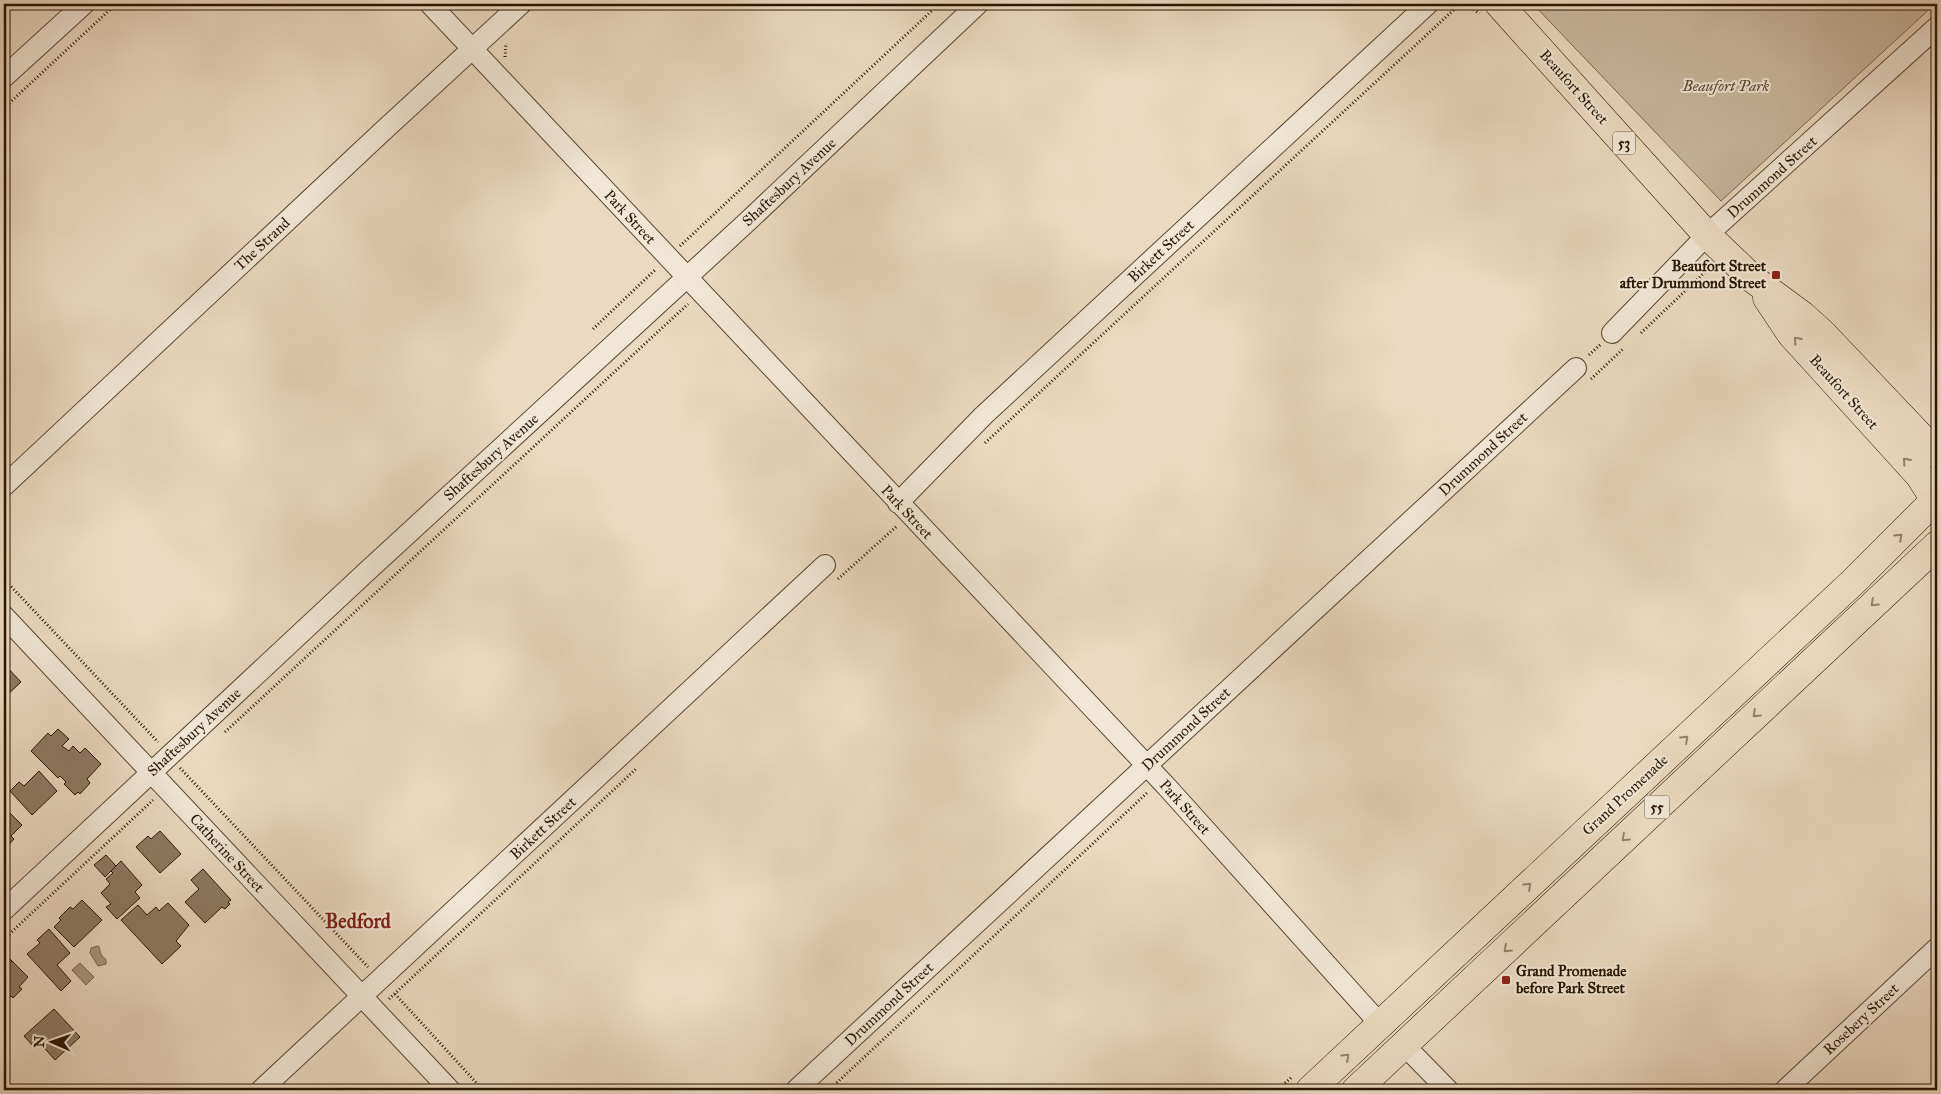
<svg xmlns="http://www.w3.org/2000/svg" width="1941" height="1094" viewBox="0 0 1941 1094" font-family="'IM FELL Great Primer',serif">
  <rect width="100%" height="100%" fill="#ebdac1"/>
  <filter id="stains"><feTurbulence type="fractalNoise" baseFrequency=".004" numOctaves="4"/><feColorMatrix values="0 0 0 0 .2 0 0 0 0 .09 0 0 0 0 .02 0 0 0 .5 -.17"/></filter>
  <radialGradient id="worn" r=".72"><stop offset=".6" stop-color="#630" stop-opacity="0"/><stop offset="1" stop-color="#630" stop-opacity=".3"/></radialGradient>
  <path fill="#cab9a1" stroke="#796752" d="M1533,4H1935L1721,201Z"/>
  <path fill="#a99780" stroke="#75634e" d="M98,946C101,949 99,951 101,954C103,959 107,957 106,964L98,966L90,953L91,948Z
    M80,963L94,977L86,985L72,970Z"/>
  <path fill="#8d7b65" stroke="#281502" d="M4,664L21,682L4,698Z
    M58,729L69,739L62,746L69,751L73,746L80,753L85,748L101,764L87,779L90,783L80,794L78,792L75,795L64,784L66,782L60,776L58,778L31,751L48,733L51,736Z
    M39,771L57,791L32,815L10,791L19,782L24,786Z
    M4,807L22,825L11,836L14,839L4,850Z
    M160,831L181,854L160,873L136,847L148,836L151,839Z
    M106,855L116,866L105,877L94,865Z
    M121,861L142,885L135,892L140,898L117,919L106,907L111,904L101,893L110,884L106,879L113,873L111,871Z
    M203,869L231,900L228,902L230,904L225,909L222,907L205,923L185,902L199,889L191,880Z
    M82,900L102,920L74,947L54,927L61,920L59,918L70,907L73,909Z
    M168,903L189,925L176,941L181,946L162,964L121,920L138,905L147,915L156,907L159,911Z
    M49,929L70,953L57,965L71,981L61,991L27,954L40,943L37,940Z
    M4,953L12,961L4,969Z
    M12,961L28,977L19,987L22,989L13,998L11,996L4,1002V969Z
    M54,1009L80,1037L55,1060L39,1042L34,1047L24,1036Z"/>
  <g fill="none" stroke-linecap="round" stroke-linejoin="round">
    <defs>
      <path id="minor" d="M430,4L1167,787L1381,1025
        M4,77L84,4
        M1612,333L1707,235L1937,27
        M4,486L383,131L521,4
        M898,503L984,415L1428,4
        M4,616L450,1090
        M4,910L363,575L747,222L978,4
        M1404,1045L1448,1090
        M261,1090L825,565
        M796,1090L1576,368
        M1785,1090L1937,948"/>
      <path id="primary" d="M1499,4L1707,235L1753,279L1802,315L1823,334L1937,454
        M1767,298L1791,334L1919,475L1937,503
        M1310,1090L1853,582L1937,498
        M1356,1090L1937,545"/>
    </defs>
    <use href="#minor" stroke="#594632" stroke-width="22"/>
    <use href="#primary" stroke="#281502" stroke-width="29"/>
    <path stroke="#281502" stroke-width="3" stroke-dasharray="1 2.5" stroke-linecap="butt" d="M1469,4L1479,14
      M505,57L506,43
      M4,108L116,4
      M680,246L939,4
      M593,329L656,269
      M1641,333L1706,271L1712,270
      M1589,355L1601,344
      M1591,379L1623,349
      M985,443L1460,4
      M4,579L158,742
      M838,579L897,526
      M225,732L688,304
      M180,768L368,967
      M4,939L153,800
      M395,994L483,1090
      M389,999L637,768
      M829,1090L1148,792
      M1277,1090L1292,1077"/>
    <use href="#minor" stroke="#f2e7d7" stroke-width="20"/>
    <use href="#primary" stroke="#ebdac1" stroke-width="28"/>
  </g>
  <defs><path id="oneway-chevron" d="M-2-3.5L2.5 0L-2 3.5" fill="none" stroke-width="1.6" stroke-linecap="round" stroke-linejoin="round" transform="scale(1.25)"/></defs>
  <g stroke="#93816b">
    <use href="#oneway-chevron" transform="translate(1797 340) rotate(-132)"/>
    <use href="#oneway-chevron" transform="translate(1906 461) rotate(-132)"/>
    <use href="#oneway-chevron" transform="translate(1899 537) rotate(-44)"/>
    <use href="#oneway-chevron" transform="translate(1874 603) rotate(137)"/>
    <use href="#oneway-chevron" transform="translate(1756 714) rotate(137)"/>
    <use href="#oneway-chevron" transform="translate(1685 739) rotate(-43)"/>
    <use href="#oneway-chevron" transform="translate(1625 838) rotate(137)"/>
    <use href="#oneway-chevron" transform="translate(1528 886) rotate(-43)"/>
    <use href="#oneway-chevron" transform="translate(1507 949) rotate(137)"/>
    <use href="#oneway-chevron" transform="translate(1346 1057) rotate(-43)"/>
  </g>
  <g fill="#8f2418" stroke="#f2e7d7" stroke-width="2">
    <rect x="1771" y="270" width="10" height="10" rx="2.5"/>
    <rect x="1501" y="975" width="10" height="10" rx="2.5"/>
  </g>
  <g text-anchor="middle" stroke-width="4" stroke-linejoin="round" paint-order="stroke">
    <g fill="#f2e7d7" stroke="#655442" stroke-width="1">
      <rect x="1613" y="131.5" width="22" height="23" rx="4"/>
      <rect x="1644.5" y="795.5" width="25" height="23" rx="4"/>
    </g>
    <g font-size="14" font-weight="bold" fill="#281502">
      <text x="1624" y="148">53</text>
      <text x="1657" y="812">55</text>
    </g>
    <g font-size="15" font-style="italic" fill="#594632" stroke="#f2e7d7">
      <text x="1726" y="91">Beaufort Park</text>
    </g>
    <g font-size="15" fill="#281502" stroke="#f2e7d7">
      <text transform="translate(1574 87) rotate(48)" y="5">Beaufort Street</text>
      <text transform="translate(1772 177) rotate(-42)" y="5">Drummond Street</text>
      <text transform="translate(789 182) rotate(-43)" y="5">Shaftesbury Avenue</text>
      <text transform="translate(630 217) rotate(47)" y="5">Park Street</text>
      <text transform="translate(262 244) rotate(-43)" y="5">The Strand</text>
      <text transform="translate(1161 251) rotate(-43)" y="5">Birkett Street</text>
      <text transform="translate(1844 392) rotate(48)" y="5">Beaufort Street</text>
      <text transform="translate(1483 454) rotate(-43)" y="5">Drummond Street</text>
      <text transform="translate(491 457) rotate(-42)" y="5">Shaftesbury Avenue</text>
      <text transform="translate(907 512) rotate(47)" y="5">Park Street</text>
      <text transform="translate(1186 729) rotate(-43)" y="5">Drummond Street</text>
      <text transform="translate(194 732) rotate(-43)" y="5">Shaftesbury Avenue</text>
      <text transform="translate(1625 795) rotate(-43)" y="5">Grand Promenade</text>
      <text transform="translate(1185 807) rotate(48)" y="5">Park Street</text>
      <text transform="translate(543 828) rotate(-43)" y="5">Birkett Street</text>
      <text transform="translate(227 853) rotate(47)" y="5">Catherine Street</text>
      <text transform="translate(889 1004) rotate(-43)" y="5">Drummond Street</text>
      <text transform="translate(1861 1019) rotate(-43)" y="5">Rosebery Street</text>
    </g>
    <g font-size="15" font-weight="bold" fill="#281502" stroke="#f2e7d7" text-anchor="end">
      <text x="1766" y="271">Beaufort Street<tspan x="1766" dy="17">after Drummond Street</tspan></text>
      <text x="1516" y="976" text-anchor="start">Grand Promenade<tspan x="1516" dy="17">before Park Street</tspan></text>
    </g>
    <g font-size="20" font-weight="bold" fill="#7a1f14" stroke="#f2e7d7">
      <text x="358" y="928">Bedford</text>
    </g>
  </g>
  <rect width="1941" height="1094" fill="none" stroke="#ebdac1" stroke-width="20"/>
  <rect x="5" y="5" width="1931" height="1084" fill="none" stroke="#281502" stroke-width="2.5"/>
  <rect x="10" y="10" width="1921" height="1074" fill="none" stroke="#281502"/>
  <g transform="translate(52 1042) rotate(272)" stroke="#f2e7d7" stroke-width="4" paint-order="stroke">
  <path d="M0-4L9 19L0 12L-9 19Z" fill="#281502"/>
  <text y="-8" font-size="14" font-weight="bold" text-anchor="middle" fill="#281502">N</text>
  </g>
  <rect width="100%" height="100%" filter="url(#stains)"/>
  <rect width="100%" height="100%" fill="url(#worn)"/>
</svg>
